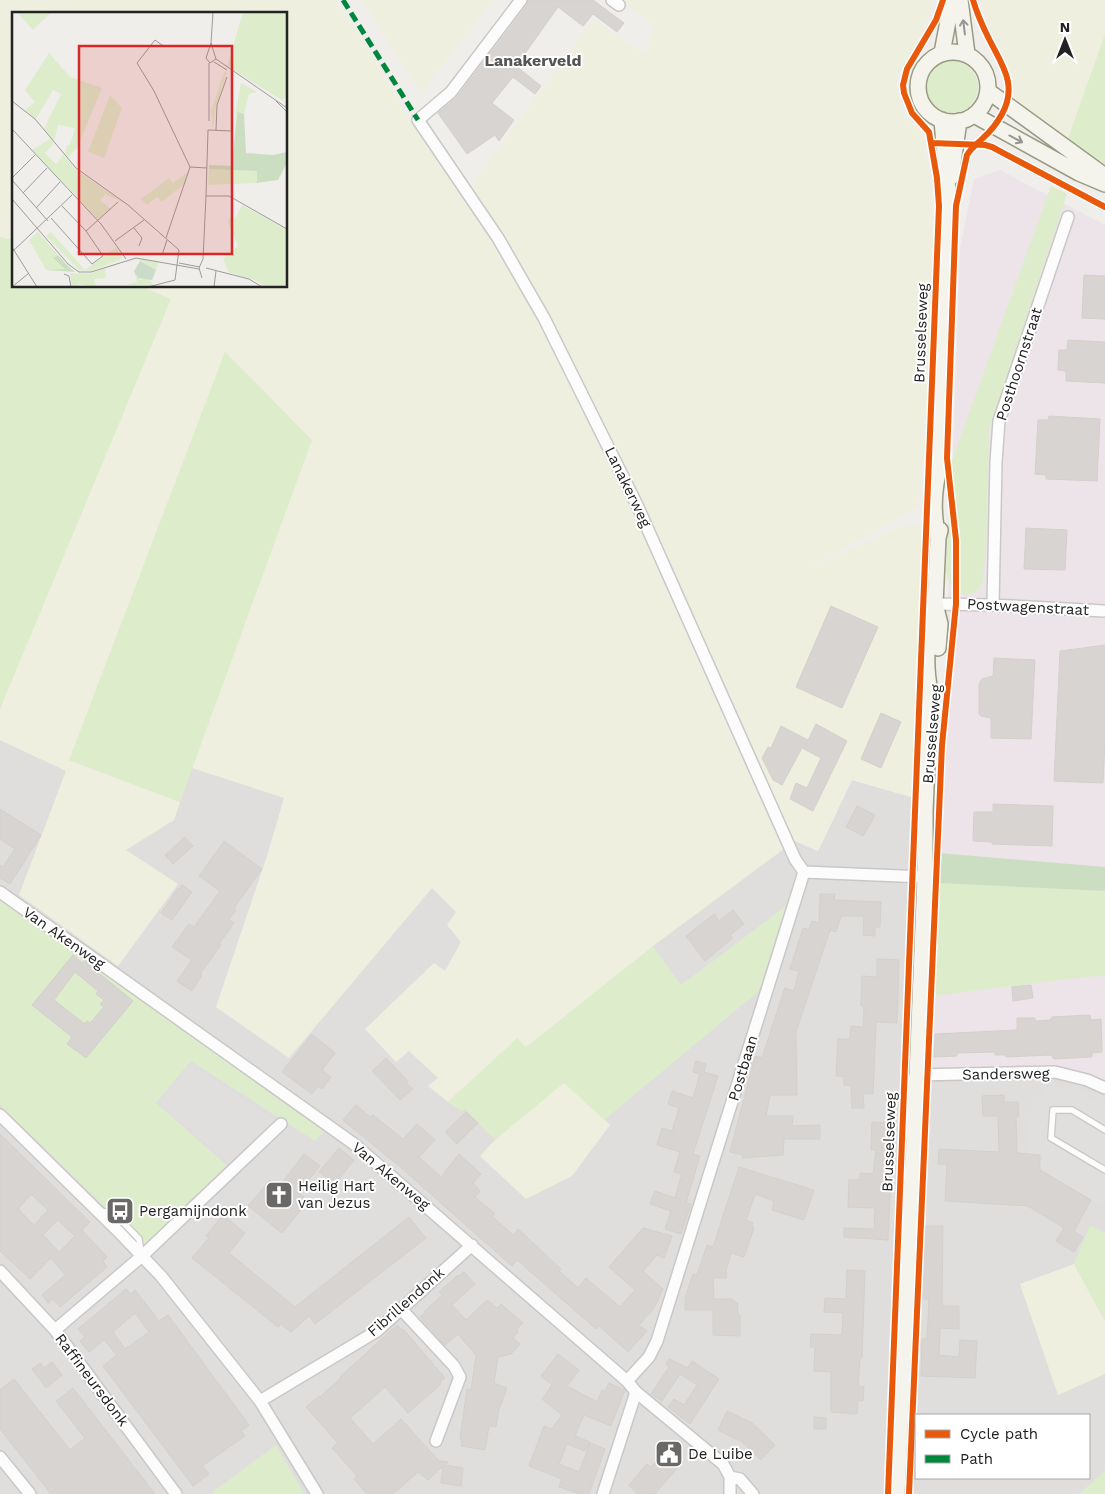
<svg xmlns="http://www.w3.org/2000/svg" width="1105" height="1494" viewBox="0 0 1105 1494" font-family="'Work Sans',sans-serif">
  <rect width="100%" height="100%" fill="#f0eeeb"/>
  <path fill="#dfdedc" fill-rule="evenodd" d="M0,730L203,759L300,781L428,883L472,927L445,977L395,1036L510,1133L532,1191L608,1109L689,1043L649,945L793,840L818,851L852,780L918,799L947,801L1105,860V1494H0ZM916,1415H1089V1478H916Z"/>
  <path fill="#ede4e9" d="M1000,170L1105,225V1084L1089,1075L932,1072L960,248L974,179Z"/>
  <path fill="#efefdf" d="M0,0H335L363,40L413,125L493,242L539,322L631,509L730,733L751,774L784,849L653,946L526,1047L516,1038L448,1102L428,1086L438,1078L409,1051L396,1062L365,1029L434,963L445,971L461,942L447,925L456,912L432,888L289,1058L216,1007L267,856L284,798L192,768L312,440L69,760L180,802L174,820L126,850L178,884L118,966L19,895L66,771L0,740V709L171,299L141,286H286V14H14V240L0,237Z
    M362,0H493L421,93Z
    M620,0H934L921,41L898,76L897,86L901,112L923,135L930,177L935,249L927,432L918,507L802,572L901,526L923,525L919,617L918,799L852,780L818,851L793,840L697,629L643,502L549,314L472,184L593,19L645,55L655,26Z
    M980,0H1105V34L1067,141L1011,101L1014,78L986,21Z
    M564,1082L610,1125L572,1176L526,1199L480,1156L495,1140Z
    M1074,1264L1105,1321V1374L1058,1395L1020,1284Z"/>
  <path fill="#ddeccb" d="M1105,34V164L1067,141Z
    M926 87a26 26 0 1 1 52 0a26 26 0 1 1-52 0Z
    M1051,186L1067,194L989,430L986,547L983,581L980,588L974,593L966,595L958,593L951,585L947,578L946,568L951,463Z
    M0,237L14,240V286H141L171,299L0,709Z
    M225,352L312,440L180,802L69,760Z
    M938,883L1105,891V976L1085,977L934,996Z
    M0,899L324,1131L315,1141L191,1061L156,1103L230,1168L151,1243L143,1244L0,1105Z
    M786,906L759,991L604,1120L564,1083L495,1140L465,1109L461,1111L448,1102L517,1038L526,1047L653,946L681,985Z
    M1090,1225L1105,1233V1321L1074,1264Z
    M276,1445L304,1494H210Z
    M1105,1471V1494H1079Z"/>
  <path fill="#cbdec1" d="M939,853L1105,867V891L938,883Z"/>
  <path fill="#e0dfde" d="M191,1064L281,1124L234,1169L160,1103Z
    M1043,1087L1076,1089L1105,1106V1199L1101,1206L1039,1168L1041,1154L1028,1153L1032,1097H1043Z"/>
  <path fill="#d7d4d2" stroke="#d3d0cc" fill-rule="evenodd" d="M528,0H593L624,23L617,32L593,14L583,26L558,7L516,66L541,86L535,94L513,77L492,103L514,120L499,141L495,135L467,154L438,113L457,97L527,5Z
    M1084,275L1105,276V319L1082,318Z
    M1068,340L1105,342V383L1066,381V371L1058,370L1059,350H1067Z
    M1049,416L1100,419L1097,481L1046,479V475L1035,474L1038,420H1048Z
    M1026,528L1067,530L1065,570L1024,569Z
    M831,606L878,627L842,708L796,687Z
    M1105,645V742L1103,783L1054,781L1060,651Z
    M994,658L1035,660L1031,739L991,738V718L981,716L979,714V684L982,679L993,676Z
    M881,713L901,722L881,768L861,759Z
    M816,724L847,741L813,811L790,799L796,783L807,788L821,758L802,748L782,785L773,780L762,758L768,747L771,748L781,726L808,740Z
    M993,804L1053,806L1052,846L992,844V842L973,841L974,812H993Z
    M857,806L875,815L863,836L846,827Z
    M0,809L41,835L10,884L0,878V865L3,867L15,849L0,839Z
    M185,837L193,846L173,864L165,855Z
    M224,841L262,869L234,908L236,910L229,920L234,923L219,944L221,945L200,974L202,975L192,991L177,981L192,960L172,947L189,924L194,927L220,891L199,876Z
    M182,885L192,892L172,920L161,913L178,888L180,889Z
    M820,894H835L834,900L881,902L880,927H875V936L863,935L864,916H841L836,932L830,930L796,1032L797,1095H770L766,1116H793L792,1126L820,1125V1139H784L783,1155L742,1158L743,1155L730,1152L755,1056L762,1058L784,990L785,988L794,991L799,971L790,969L803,928L809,930L812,921L819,923Z
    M733,910L744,924L730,935L733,938L705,961L686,936L714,914L719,921Z
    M73,955L82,963L84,961L133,1001L86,1058L67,1044L72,1037L32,1005ZM75,972L98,991L96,994L104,1000L100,1004L104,1007L90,1023L87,1021L85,1024L54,1000Z
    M877,959L899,960L897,1023L876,1022L873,1094L863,1093L864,1108H852L851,1086L844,1085V1076H836L838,1039H850L851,1026L863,1027L864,1007L861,1006L862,976L877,977Z
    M1031,985L1033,998L1013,1001L1012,987Z
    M1090,1015L1091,1020L1101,1019L1102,1052L1092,1053V1057L1054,1059L1051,1055L1006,1057V1055H995V1052L957,1053V1056L934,1057L935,1034L1017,1030V1018H1035V1021L1050,1020L1052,1017Z
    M311,1035H313L335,1053L322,1070L331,1077L322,1089L318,1086L312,1094L282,1072Z
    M386,1058L408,1081L406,1083L413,1089L400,1100L372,1071Z
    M696,1061L706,1064L704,1072L718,1076L693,1154L700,1156L686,1203L691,1204L681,1234L665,1229L671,1211L650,1204L655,1191L675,1198L682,1174L674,1172L680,1152L657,1145L662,1128L672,1131L679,1108L668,1104L672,1091L693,1098L700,1074L693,1072Z
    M1004,1095V1102H1018L1019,1117H1016L1017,1153L1040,1155V1170L1091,1200L1074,1231L1083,1237L1074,1252L1056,1241L1064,1228L1028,1206L945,1201L947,1164H938L939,1149L999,1152L998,1116H983L982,1096Z
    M356,1105L370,1117L373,1115L403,1139L417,1124L435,1140L419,1157L441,1177L459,1154L481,1174L473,1183L480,1191L475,1197L495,1214L492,1216L513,1235L518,1229L561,1269L559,1271L578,1288L586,1278L620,1307L635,1290L609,1267L643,1228L672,1236L664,1258L657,1255L643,1271L663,1289L654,1308L639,1325L647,1331L628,1352L599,1326L596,1329L517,1260L512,1266L399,1166L343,1120Z
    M466,1112L478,1123L457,1144L445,1132Z
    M872,1122L893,1123L888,1240L844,1237V1228L874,1229L875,1208L848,1207L849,1180H860V1173L873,1174L876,1150H871Z
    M0,1134L90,1222L82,1230L107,1257L103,1261L107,1267L60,1307L53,1299L48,1303L42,1295L65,1275L51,1258L30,1279L0,1251ZM31,1194L48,1210L34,1225L18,1209ZM58,1220L75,1236L59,1252L43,1235Z
    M339,1148L354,1160L335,1184L319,1172Z
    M304,1154L320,1166L298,1193L304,1197L299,1204L303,1207L282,1233L248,1206L270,1180L274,1184L277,1181L281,1184Z
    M739,1167L814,1190L804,1220L772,1210L774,1201L755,1194L746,1220L753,1223L752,1227L754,1228L744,1257L731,1253L726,1271V1278H713L714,1299H732L738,1304L737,1314H739L740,1316V1336L713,1335V1310H685V1298L693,1274L697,1275L707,1245L713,1247Z
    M223,1215L245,1233L229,1253L295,1307L409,1217L426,1238L315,1324L309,1316L291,1332L281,1324L278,1327L192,1258L209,1238L206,1236Z
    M925,1226H943L942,1306H959V1329L940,1328L939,1355L959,1357L960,1340L977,1341L975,1378L921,1376L922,1339H927L929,1299H922Z
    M847,1270L865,1271L862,1358H860L858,1386L864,1387L863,1401L858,1400L857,1414L831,1412V1372L814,1371L815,1347H810L811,1334L842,1335L843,1313L824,1312L825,1298L846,1299Z
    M464,1272L475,1284L452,1305L466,1320L487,1300L497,1308L501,1304L523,1323L516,1330L518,1332L513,1338L520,1344L511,1354L498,1357L494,1383L507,1388L499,1409L496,1427L489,1426L485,1450L461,1446L462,1439H460L467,1389L471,1390L476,1355L458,1334L445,1345L420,1317L425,1313L424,1312L442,1295L439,1292L458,1275L459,1276Z
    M126,1289L131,1294L135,1290L159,1321L168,1315L249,1425L241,1431L245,1436L202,1466L209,1474L193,1486L103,1366L117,1355L104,1340L89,1352L80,1341L85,1337L78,1329ZM135,1313L149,1332L125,1349L113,1332Z
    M397,1325L402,1330L403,1329L445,1378L440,1382L441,1384L408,1413L385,1387L350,1418L373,1444L401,1419L439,1461L448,1462L445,1465L463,1468L461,1486L441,1483L443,1466L428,1480L418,1472L393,1494H367L354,1479L357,1476L332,1448L338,1443L306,1407L319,1396L320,1397L341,1378L340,1377Z
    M558,1354L579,1370L567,1386L597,1402L602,1390L605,1391L609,1383L625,1390L611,1426L584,1415L575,1436L590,1442L585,1451L567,1444L559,1464L579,1472L590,1443L605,1449L589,1494H580L559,1487L562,1479L529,1466L544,1426L551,1429L562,1415L542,1399L552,1385L541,1376Z
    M669,1359L688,1368L692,1361L719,1379L690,1424L668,1407L674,1399L684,1405L697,1385L680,1374L662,1401L651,1394L669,1367L666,1364Z
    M52,1362L62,1375L46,1388L32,1369L40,1363L44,1368Z
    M14,1379L70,1450L85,1438L56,1401L73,1388L155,1494H51L0,1429V1390Z
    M727,1411L752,1423L775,1445L761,1460L742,1442L718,1430Z
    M814,1417L826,1418V1429H814Z
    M670,1446L679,1455L674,1460L680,1465L655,1494H637L629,1485L647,1464L651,1467Z"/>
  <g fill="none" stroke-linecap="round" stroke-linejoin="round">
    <defs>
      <path id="lane" d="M1105,1130L1072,1110H1053L1051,1138L1105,1170
        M101,1211L116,1215L139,1239L141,1253"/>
      <path id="street" d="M521,0L451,92L418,120L498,238L544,318L637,505L795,859L804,872
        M612,0L619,5
        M935,604L993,605L1104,611
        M993,605L996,462L999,421L1068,217
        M804,872L925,877
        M0,892L354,1144L627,1381L636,1392L723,1464L730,1477V1494
        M917,1075L1055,1072L1087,1080L1105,1088
        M0,1115L118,1231L161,1276L260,1401L317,1494
        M0,1271L55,1330L176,1494
        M401,1309L454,1366L460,1377L436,1441
        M55,1330L142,1256L281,1124
        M627,1381L649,1357L657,1341L804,872
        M260,1401L377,1331L472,1245
        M0,1457L30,1494
        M730,1477L740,1479L753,1494
        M603,1494L636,1392"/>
      <path id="secondary" d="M960,0L967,54
        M918 87a35 35 0 1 1 70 0a35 35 0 1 1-70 0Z
        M942,53L952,0
        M988,91L1105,176
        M974,115L1079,173L1105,184
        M951,177L959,121
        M938,538C933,514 933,496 938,473L948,192L942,120
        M938,648L940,624L935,604L938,538L940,530
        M915,1137C921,1116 922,1100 917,1079
        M897,1494L914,1139C908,1111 909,1102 917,1075L925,877V811L930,691C924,663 927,631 935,604"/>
    </defs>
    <use href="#lane" stroke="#c9c8c7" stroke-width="8"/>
    <use href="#street" stroke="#c9c8c7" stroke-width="14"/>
    <use href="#secondary" stroke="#999a82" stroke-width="18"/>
    <use href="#lane" stroke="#fdfcfc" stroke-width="5.5"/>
    <use href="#street" stroke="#fdfcfc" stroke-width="11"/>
    <use href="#secondary" stroke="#f4f4ed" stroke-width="15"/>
    <path stroke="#00873e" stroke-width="5" stroke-dasharray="10 5" stroke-linecap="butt" d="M343,0L418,120"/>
    <defs>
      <path id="cycleway" d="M932,143L985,145L992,147L1105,207
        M888,1494L939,206L937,178L929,132L912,113L904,93L903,85L907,69L936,20L943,0
        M909,1494L942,745L956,604V540L947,458L956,206L967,155C971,148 977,144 983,138C990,132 997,123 1002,114C1018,85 1002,65 989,39C983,27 977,14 973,0"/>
    </defs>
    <use href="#cycleway" stroke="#fff" stroke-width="9"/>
    <use href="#cycleway" stroke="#e8590c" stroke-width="6"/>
  </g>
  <defs><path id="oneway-shaft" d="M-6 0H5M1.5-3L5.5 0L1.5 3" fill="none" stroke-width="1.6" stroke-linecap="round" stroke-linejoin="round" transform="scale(1.25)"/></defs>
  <g stroke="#969692">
    <use href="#oneway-shaft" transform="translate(964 27) rotate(-97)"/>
    <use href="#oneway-shaft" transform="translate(1016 139) rotate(28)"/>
  </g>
  <defs>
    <symbol id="church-square" viewBox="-11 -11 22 22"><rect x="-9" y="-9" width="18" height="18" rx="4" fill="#6a6968" stroke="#fff"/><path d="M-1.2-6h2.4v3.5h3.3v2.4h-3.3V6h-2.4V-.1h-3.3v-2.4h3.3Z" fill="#fff"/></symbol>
    <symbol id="bus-square" viewBox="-11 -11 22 22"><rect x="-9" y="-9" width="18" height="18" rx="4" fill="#6a6968" stroke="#fff"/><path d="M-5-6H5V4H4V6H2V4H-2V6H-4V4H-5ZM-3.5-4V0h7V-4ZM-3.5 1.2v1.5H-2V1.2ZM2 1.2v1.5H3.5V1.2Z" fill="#fff"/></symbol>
    <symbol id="civic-square" viewBox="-11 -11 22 22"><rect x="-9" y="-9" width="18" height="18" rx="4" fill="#6a6968" stroke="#fff"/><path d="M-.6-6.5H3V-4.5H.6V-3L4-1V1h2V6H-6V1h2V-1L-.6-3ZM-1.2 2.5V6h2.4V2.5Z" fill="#fff"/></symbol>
  </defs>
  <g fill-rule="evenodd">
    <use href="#church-square" x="263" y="1179" width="32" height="32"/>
    <use href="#bus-square" x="104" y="1195" width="32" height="32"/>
    <use href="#civic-square" x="653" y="1438" width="32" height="32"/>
  </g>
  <g text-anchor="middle" stroke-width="4" stroke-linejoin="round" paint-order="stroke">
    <g font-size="15" fill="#222" stroke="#fff">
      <text transform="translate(921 333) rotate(-88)" y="5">Brusselseweg</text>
      <text transform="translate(1019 364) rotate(-72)" y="5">Posthoornstraat</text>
      <text transform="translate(628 487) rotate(64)" y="5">Lanakerweg</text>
      <text transform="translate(1028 607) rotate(3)" y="5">Postwagenstraat</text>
      <text transform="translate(932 734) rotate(-85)" y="5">Brusselseweg</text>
      <text transform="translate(64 938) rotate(35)" y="5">Van Akenweg</text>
      <text transform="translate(743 1068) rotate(-73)" y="5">Postbaan</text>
      <text transform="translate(1006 1074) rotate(-1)" y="5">Sandersweg</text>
      <text transform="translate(889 1142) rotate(-88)" y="5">Brusselseweg</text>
      <text transform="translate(391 1176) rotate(40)" y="5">Van Akenweg</text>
      <text transform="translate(406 1302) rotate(-41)" y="5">Fibrillendonk</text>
      <text transform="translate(92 1380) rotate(53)" y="5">Raffineursdonk</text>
    </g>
    <g font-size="15" fill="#222" stroke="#fff" text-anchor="start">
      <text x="298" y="1191">Heilig Hart<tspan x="298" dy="17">van Jezus</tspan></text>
      <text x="139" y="1216">Pergamijndonk</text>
      <text x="688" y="1459">De Luibe</text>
    </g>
    <g font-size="16" font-weight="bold" fill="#555" stroke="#fff">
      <text x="533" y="66">Lanakerveld</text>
    </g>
  </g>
  <g transform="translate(12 12)">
    <rect width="275" height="275" fill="#f0eeeb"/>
    <path d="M5,0H40L21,18ZM231,0H275V85L270,88L215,54ZM37,41L58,65L90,76L65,136L56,146L53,142L55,133H58L63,116L46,113L42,129L32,117L49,82L41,78L24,107L13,98L23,90L13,78ZM212,60L215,61L204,94L201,117L199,99ZM229,71L245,80L237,82L232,102H223ZM98,83L110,96L92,146L76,140ZM38,127L42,132L33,141L44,152L51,143L66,159L112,191L93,182L88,188L99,197L86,207L20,138ZM197,157L245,159V171L196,173ZM176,160L172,172L150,190L145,185L135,193L129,187L157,166L161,171ZM230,193L275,217V275H253L243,268L216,260L211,246L226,234L216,210L218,205L223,207ZM26,220L46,243L41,246L53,257L34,258L17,228ZM39,220L73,258L105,235L110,247L79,259L67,258L34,224ZM130,247L147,250L144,258L127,248L113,250L93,257L94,266L82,267L84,275L66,272L69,275H60L58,261L41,260L77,262L103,252ZM122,259L128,268L136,266L142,273H114L125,270Z" fill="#ddeccb"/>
    <path d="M225,100L232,102L234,141L261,143L275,140V151L266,168L245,171V159L197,157V153L220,154ZM46,243L56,254L63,260L34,258L53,257L41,246Z" fill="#cbdec1"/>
    <path d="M128,249L144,258L140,268L126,266L122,259Z" fill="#cadbca"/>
    <path fill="none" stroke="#9e9c9b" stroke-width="1" d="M199,31L204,47L198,51L194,46L199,31L201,0M153,35L143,28L125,51L142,79L178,155M204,47L275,96M202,50L215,58M0,89L23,107L64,156L116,193L167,238L163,268L136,275M264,89L275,100M197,109V51M0,117L89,212L114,247M196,118L220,119M204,118L205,93L215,65M178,155L195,156M0,166L23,143M0,168L36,209M11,181L35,156M194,184H217L275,217M194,184L196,118M0,187L56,252L67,260H79L124,246L187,257M24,196L48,170M39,206L80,252L91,244L74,219L50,194M122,216L130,226L127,234M74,219L106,190M154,226L178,155M103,229L132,208M0,235L25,275M0,240L60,183M150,243L155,228M167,251L188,255M194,256L237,267L250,275M52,262L57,264L59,275M190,266L187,256L191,247L194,184M0,275L17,261M165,275H184M202,275L204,259"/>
    <path fill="#d62828" fill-opacity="0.15" stroke="#d62828" stroke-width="2.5" d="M67,34H220V242H67Z"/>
    <rect width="275" height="275" fill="none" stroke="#222" stroke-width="2.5"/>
  </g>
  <rect x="915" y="1414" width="175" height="65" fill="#ffffff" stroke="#a7a7a7"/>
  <rect x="925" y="1430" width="25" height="8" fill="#e8590c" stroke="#a7a7a7"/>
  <text x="960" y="1439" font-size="15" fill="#222222">Cycle path</text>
  <rect x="925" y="1455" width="25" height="8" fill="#00873e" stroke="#a7a7a7"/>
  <text x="960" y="1464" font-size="15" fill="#222222">Path</text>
  <g transform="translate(1065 40)" stroke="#ffffff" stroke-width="4" paint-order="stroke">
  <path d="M0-4L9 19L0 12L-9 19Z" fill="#222222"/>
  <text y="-8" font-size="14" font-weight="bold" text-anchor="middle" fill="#222222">N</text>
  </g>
</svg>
